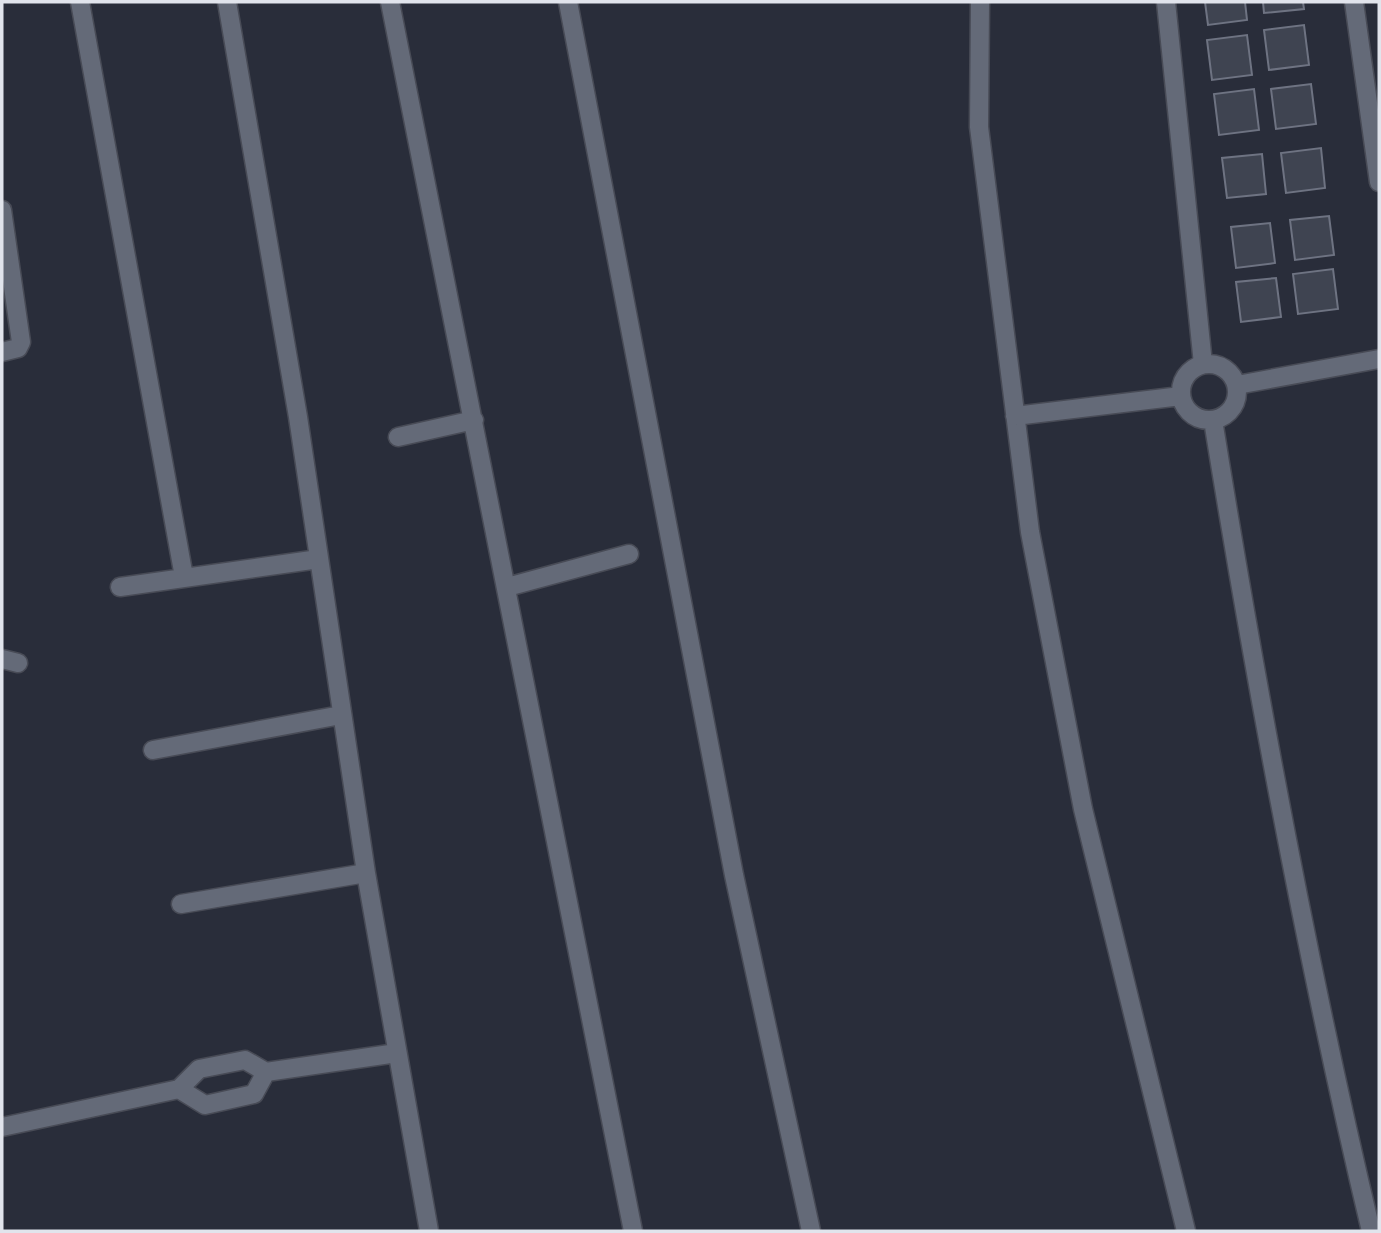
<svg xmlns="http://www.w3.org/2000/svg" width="1381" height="1233" viewBox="0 0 1381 1233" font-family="Karla,sans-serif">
  <rect width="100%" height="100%" fill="#292d3a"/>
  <path fill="#3f4451" stroke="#6e7382" stroke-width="2" d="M1205,2H1245L1247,20L1208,25Z
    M1263,2H1303L1304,9L1264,13Z
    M1304,25L1309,65L1269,70L1264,30Z
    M1247,35L1252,75L1212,80L1207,40Z
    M1311,84L1316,124L1276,129L1271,89Z
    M1254,89L1259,130L1219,135L1214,94Z
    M1321,148L1325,188L1286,193L1281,153Z
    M1262,154L1266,194L1227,198L1222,158Z
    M1329,216L1334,255L1295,260L1290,220Z
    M1270,223L1275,263L1236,268L1231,227Z
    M1333,269L1338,309L1298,314L1293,274Z
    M1276,278L1281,317L1241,322L1236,282Z"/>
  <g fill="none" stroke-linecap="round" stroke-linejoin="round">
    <defs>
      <path id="minor" d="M80,2L184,577
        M227,2L298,417L366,873L429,1231
        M390,2L633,1231
        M568,2L734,875L811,1231
        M980,2L979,127L1030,532L1083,809L1186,1231
        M1166,2L1203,364
        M1354,2L1379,182
        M2,210L21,342L18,348L2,352
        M1181 392a28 28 0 1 1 56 0a28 28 0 1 1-56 0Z
        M1237,385L1379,359
        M1015,416L1181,396
        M1213,420C1257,693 1307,963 1371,1231
        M398,437L474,420
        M120,587L319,559
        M507,587L629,554
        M2,659L18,663
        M153,750L341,715
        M181,904L366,873
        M179,1089L205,1105L254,1094L266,1072
        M2,1127L179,1089L199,1069L245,1060L266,1072L397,1053"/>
    </defs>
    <use href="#minor" stroke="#484b56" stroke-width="21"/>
    <use href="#minor" stroke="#646a78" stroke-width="18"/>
  </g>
  <rect width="1381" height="1233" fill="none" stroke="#e1e4ec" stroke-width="7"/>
</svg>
